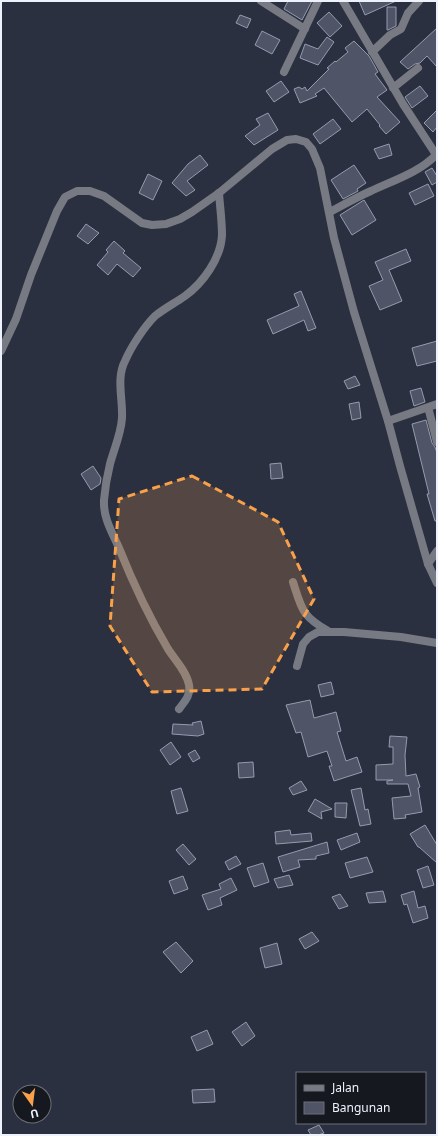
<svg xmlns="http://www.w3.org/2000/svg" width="438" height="1136" viewBox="0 0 438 1136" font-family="'Noto Sans',sans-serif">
  <rect width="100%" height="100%" fill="#2b3040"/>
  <path fill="#4f5567" stroke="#959baf" d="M288,1H312L302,20L284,9Z
    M359,1H396L365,15Z
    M387,7H396V26L388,30H387Z
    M329,12L342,26L330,37L317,23Z
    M240,15L251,19L247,28L236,23Z
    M437,28V67L427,56L420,63L415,64L408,69L400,62Z
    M262,31L280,40L272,54L255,45Z
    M327,37L334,42L318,65L300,58L305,44L318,49Z
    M354,41L369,56L378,72L375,74L387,90L377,97L400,122L386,134L379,126L380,125L367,109L352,122L324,88L315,94L317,96L300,103L294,89L299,87L302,89L305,87L307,91L329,69L327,68L335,61L336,62L348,52L345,48Z
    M281,81L289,92L274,102L266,91Z
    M420,86L428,96L412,108L405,97Z
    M437,110V127L433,132L424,123Z
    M268,113L278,130L254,145L245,136L260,125L256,119Z
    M333,119L341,129L320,144L313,134Z
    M389,144L392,155L379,159L374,149Z
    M200,155L208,165L187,181L195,190L186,196L172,183L188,164Z
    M354,165L366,183L357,189L358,191L343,199L331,180Z
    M432,168L437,176V182L432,185L425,172Z
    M148,174L162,181L153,200L139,193Z
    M428,184L434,196L415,205L409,193Z
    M364,200L376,220L352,235L340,215Z
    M86,224L99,233L88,244L77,236Z
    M114,241L125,251L123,253L141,268L133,277L117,264L108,275L97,265L108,252L106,250Z
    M406,249L411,261L389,270L402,301L380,310L369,286L383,280L375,262Z
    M301,291L316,328L308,331L304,320L273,334L267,320L299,306L294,294Z
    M437,341V361L417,366L412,348Z
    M355,376L360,385L348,389L344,381Z
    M421,388L425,402L414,406L410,391Z
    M359,402L361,418L352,420L349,404Z
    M426,420L432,443L435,447L437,453V521H435L427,494H429L412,424Z
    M281,463L283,478L271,479L270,464Z
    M93,466L101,478L100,484L91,490L81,474Z
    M331,682L334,694L321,697L318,685Z
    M310,700L314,718L336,712L341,731L337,732L346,761L357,757L362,772L334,781L329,766H332L327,751L308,757L301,732L296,733L286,705Z
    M201,721L204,734L198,736L172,734L173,724L193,725L192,723Z
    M390,736L407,737L405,755L406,776L416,774L420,787L418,788L422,812L405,815L406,818L394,819L392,798L411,796L408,784H387V781L393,780H376V765L393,764V747H389Z
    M171,742L181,757L170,765L160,750Z
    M195,750L200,758L193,762L188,754Z
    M253,762L254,777L239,778L238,763Z
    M301,781L307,790L293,795L289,788Z
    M181,788L188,811L177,814L171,791Z
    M361,788L365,810L368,809L371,824L360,826L351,790Z
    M315,799L332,809L321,812L322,819L308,811Z
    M335,803H347L346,818L335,817Z
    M425,825L437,845V863L419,847H418L410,834Z
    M290,830L291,835L311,833L312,841L276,844L275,832Z
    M357,833L360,842L341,850L337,840Z
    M327,842L329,853L316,856V859L298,860L300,867L283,872L278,857Z
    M183,844L196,859L189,865L176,850Z
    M236,856L241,864L229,870L225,862Z
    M367,857L373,872L350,878L345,863Z
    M263,863L269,882L254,887L247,868Z
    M428,866L434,885L423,888L417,870Z
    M289,875L293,885L278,888L274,879Z
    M183,876L188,889L174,894L169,881Z
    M231,878L237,890L220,898L222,905L208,910L202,895L221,889L219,884Z
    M383,891L386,902L369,903L366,893Z
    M414,891L418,908L425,906L428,918L413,923L407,904L404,905L401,895Z
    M340,894L348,906L339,909L332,897Z
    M312,932L319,941L305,949L299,939Z
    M176,942L193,961L181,973L163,952Z
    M277,943L282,964L265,968L260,948Z
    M246,1022L255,1036L242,1046L232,1032Z
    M207,1030L213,1044L197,1051L191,1037Z
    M214,1089L215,1102L193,1103L192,1090Z
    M319,1125L324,1133L318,1135H311L308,1130Z"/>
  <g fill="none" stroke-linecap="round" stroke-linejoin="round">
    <path stroke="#787a83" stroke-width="8" d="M261,1L305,29
      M343,1L403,104L437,156
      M372,52L390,35L401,29L408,13L419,1
      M284,72L318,1
      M393,88L418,68
      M330,212C343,205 357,197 371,191C394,180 418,173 436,155
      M428,407L437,442
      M388,421L437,404
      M428,564L437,551
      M293,582C302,610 302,616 328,631
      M297,666L303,644L309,637L318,632H344L401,637L437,643
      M179,709C185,701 191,695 189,685C187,672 175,660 168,649C149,617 133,583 119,548C112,532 103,518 104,500C105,488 107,476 110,464C114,449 121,434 122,418C123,399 116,378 125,361C131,347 144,327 155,316C165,308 175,303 185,296C203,283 221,258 222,235C222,221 220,207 219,193"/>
    <path stroke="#787a83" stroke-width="8" d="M1,351L16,319L31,275L57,211L65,197L77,191H90L104,196L142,223L152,225L166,224L180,219L192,212L219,193L272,149L287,140L296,139L306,142L312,149L320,168L334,238L354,312L388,421L400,466L428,564L437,583"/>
  </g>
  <path fill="#f8a14a" fill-opacity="0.2" stroke="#f8a14a" stroke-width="3" stroke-dasharray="8 5" stroke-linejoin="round" d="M192,476L278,522L314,599L262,689L152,692L110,626L119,499Z"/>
  <rect width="438" height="1136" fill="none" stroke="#eef2fd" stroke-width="4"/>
  <rect x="296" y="1072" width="130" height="52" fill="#16181f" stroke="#6c6f78"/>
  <rect x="304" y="1085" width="20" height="6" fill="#787a83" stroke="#6c6f78"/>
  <text x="332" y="1092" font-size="12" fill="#eef2fd">Jalan</text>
  <rect x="304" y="1102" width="20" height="12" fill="#4f5567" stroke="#6c6f78"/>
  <text x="332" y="1112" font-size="12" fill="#eef2fd">Bangunan</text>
  <g transform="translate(32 1104) rotate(166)"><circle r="19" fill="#16181f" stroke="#6c6f78"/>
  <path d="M0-3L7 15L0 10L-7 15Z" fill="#f8a14a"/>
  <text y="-6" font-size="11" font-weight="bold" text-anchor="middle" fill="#eef2fd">U</text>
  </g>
</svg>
